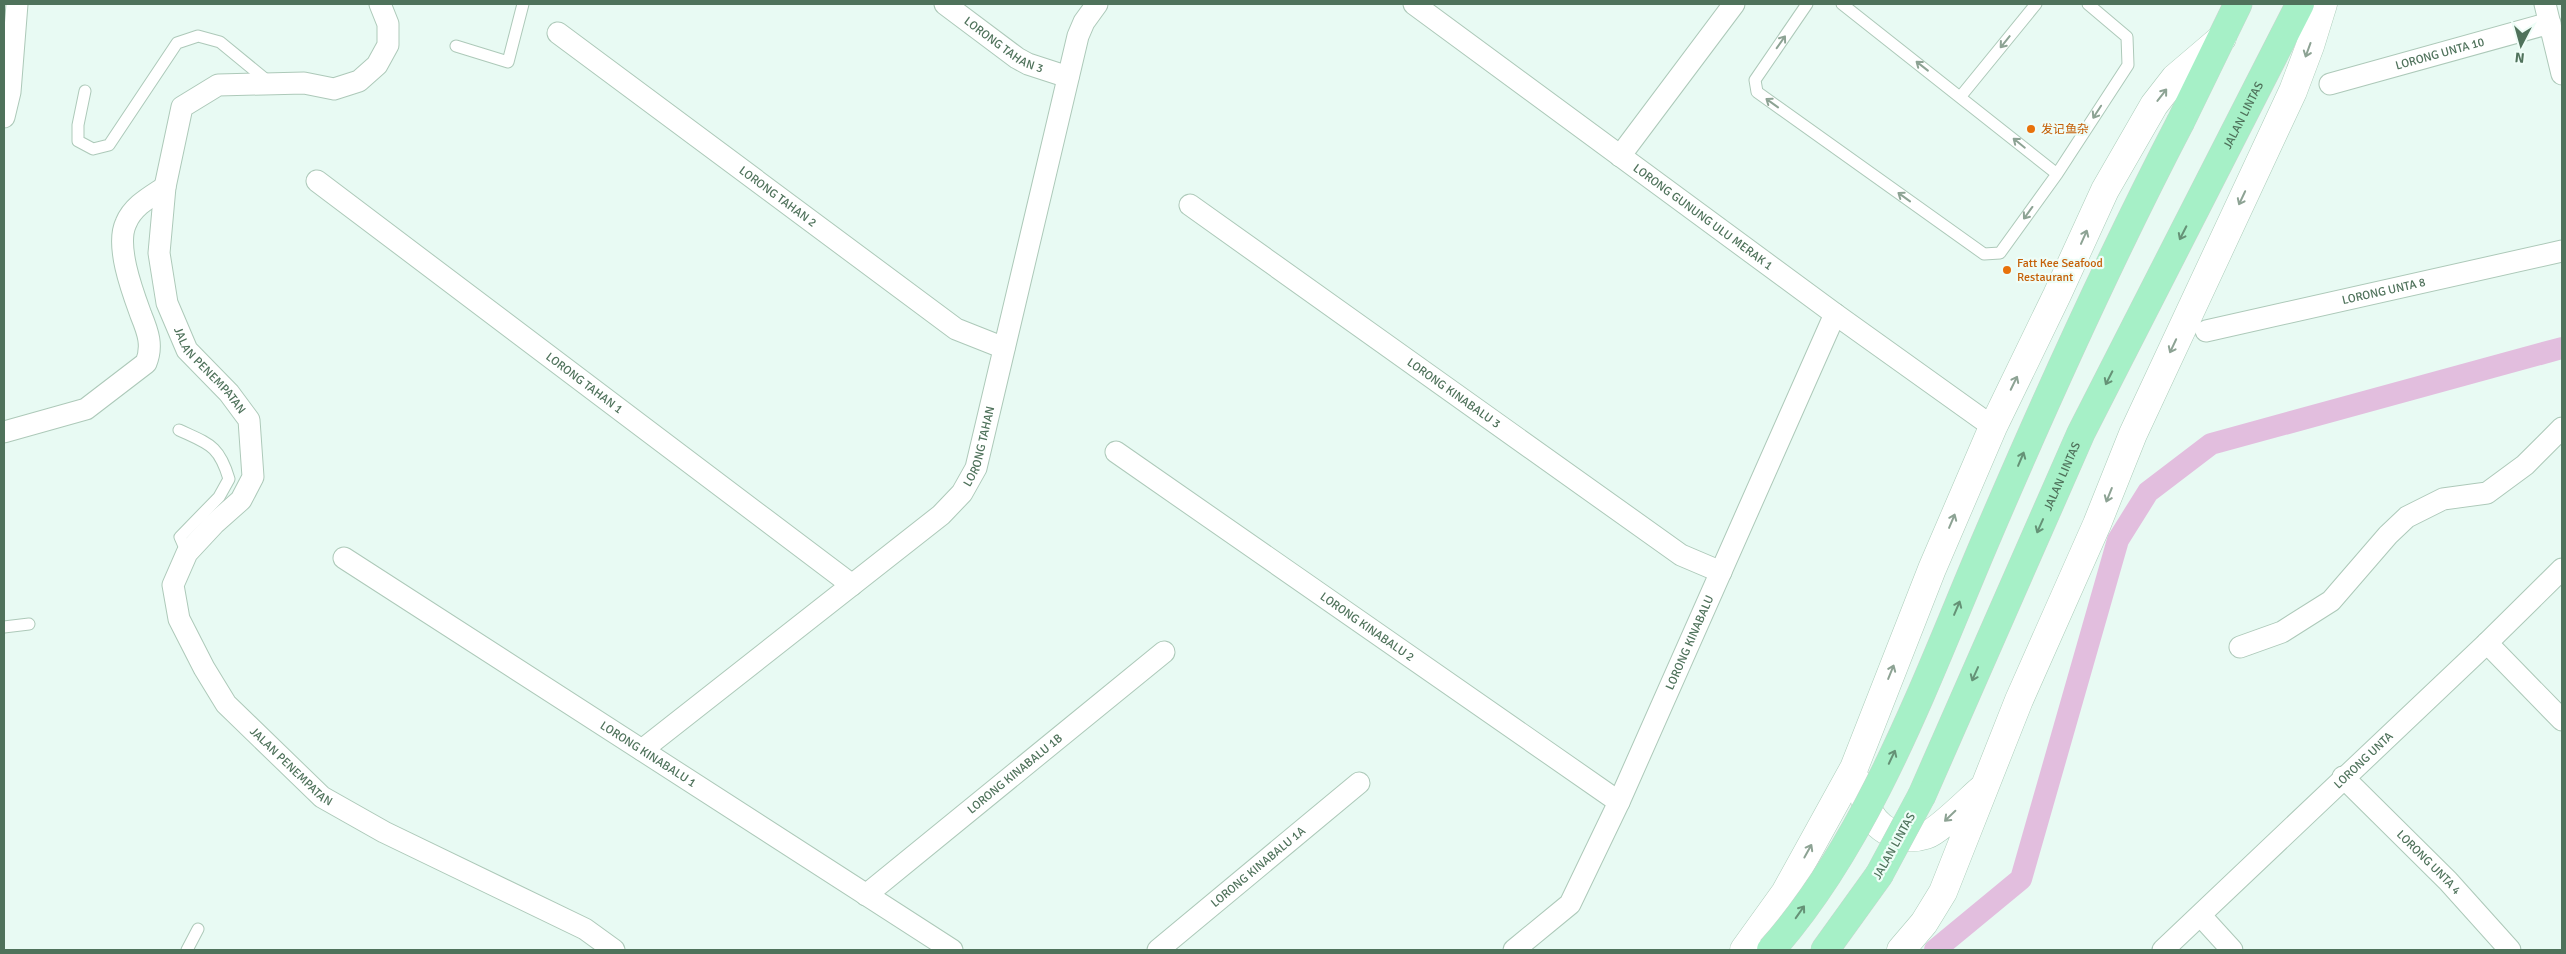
<svg xmlns="http://www.w3.org/2000/svg" width="2566" height="954" viewBox="0 0 2566 954" font-family="Signika,'Noto Sans SC',sans-serif">
  <rect width="100%" height="100%" fill="#e8faf3"/>
  <g fill="none" stroke-linecap="round" stroke-linejoin="round">
    <path stroke="#e2bede" stroke-width="22" d="M1935,950L2021,879L2118,540L2148,492L2211,444L2562,348"/>
    <defs>
      <path id="service" d="M1807,4L1755,80L1757,92L1984,254L2000,253L2057,174L2128,65L2127,37L2088,4
        M1842,4L2057,174
        M456,46L508,62L523,4
        M85,91L78,125V141L93,149L109,145L177,43L198,36L220,42L270,83
        M1961,96L2036,4
        M179,430C209,444 219,445 229,479L219,497L180,537L187,553
        M4,627L29,624
        M187,950L198,929"/>
      <g id="minor">
        <path id="s1" d="M380,4L388,24V45L377,65L359,81L334,89L304,83L218,85L182,107L165,187L159,253L167,303L187,350L229,393L249,420L253,477L241,500L214,524L187,553L173,585L179,619L204,668L226,704L322,797L384,832L585,929L614,950"/>
        <path id="s2" d="M945,4L1017,58L1028,64L1068,77"/>
        <path id="s3" d="M1414,4L1835,314L1993,427"/>
        <path d="M2545,4L2562,74"/>
        <path id="s4" d="M558,33L956,329L1004,348"/>
        <path id="s5" d="M2330,84L2550,23"/>
        <path d="M4,117L10,92L17,4"/>
        <path d="M1620,156L1734,4"/>
        <path id="s6" d="M317,181L852,585"/>
        <path id="s7" d="M1190,205L1681,555L1721,572"/>
        <path id="s8" d="M2206,331L2562,251"/>
        <path d="M4,432L86,409L146,363C153,346 148,332 141,315C133,293 115,246 126,223C133,206 150,197 165,187"/>
        <path id="s9" d="M1116,452L1619,802"/>
        <path id="s10" d="M344,558L952,950"/>
        <path d="M2487,643L2562,720"/>
        <path d="M2240,647L2282,632L2331,601L2388,535L2407,517L2443,499L2487,493L2525,465L2562,428"/>
        <path id="s11" d="M642,750L941,515L962,493L976,468L1078,36L1084,22L1097,4"/>
        <path id="s12" d="M2343,777L2448,881L2510,950"/>
        <path id="s13" d="M866,895L1164,652"/>
        <path d="M2201,916L2232,950"/>
        <path id="s14" d="M1158,950L1359,783"/>
        <path id="s15" d="M1514,950L1570,904L1619,802L1835,314"/>
        <path id="s16" d="M2163,950L2487,643L2562,569"/>
      </g>
      <path id="secondary" d="M1864,786C1864,792 1864,800 1866,805C1875,830 1901,843 1926,835C1939,831 1970,799 1982,789
        M1744,950L1785,893L1854,768L1932,569L1993,427L2057,295L2105,190L2154,105L2175,78L2222,38
        M1901,950L1924,923L1943,892L2019,700L2097,524L2133,434L2293,91L2310,46L2323,4"/>
      <g id="trunk">
        <path d="M2181,121L2238,4"/>
        <path id="s17" d="M1922,795L2081,433L2300,4"/>
        <path d="M1825,950L1879,875"/>
      </g>
    </defs>
    <use href="#service" stroke="#adc9b9" stroke-width="13"/>
    <use href="#minor" stroke="#adc9b9" stroke-width="23"/>
    <use href="#secondary" stroke="#abccb9" stroke-width="29"/>
    <use href="#trunk" stroke="#cad5ce" stroke-width="29"/>
    <use href="#service" stroke="#fff" stroke-width="11"/>
    <use href="#minor" stroke="#fff" stroke-width="21"/>
    <use href="#secondary" stroke="#fff" stroke-width="28"/>
    <use href="#trunk" stroke="#a6f0c7" stroke-width="28"/>
    <defs>
      <path id="trunk-bridge" d="M1879,875L1922,795
        M1771,950C1869,840 1927,678 1984,544C2045,401 2109,259 2181,121"/>
    </defs>
    <use href="#trunk-bridge" stroke="#cad5ce" stroke-width="29" stroke-linecap="butt"/>
    <use href="#trunk-bridge" stroke="#a6f0c7" stroke-width="28"/>
  </g>
  <defs><path id="oneway-shaft" d="M-6 0H5M1.5-3L5.5 0L1.5 3" fill="none" stroke-width="1.6" stroke-linecap="round" stroke-linejoin="round" transform="scale(1.25)"/></defs>
  <g stroke="#8da394">
    <use href="#oneway-shaft" transform="translate(1781 42) rotate(-55)"/>
    <use href="#oneway-shaft" transform="translate(2005 42) rotate(129)"/>
    <use href="#oneway-shaft" transform="translate(2308 50) rotate(110)"/>
    <use href="#oneway-shaft" transform="translate(1922 66) rotate(-142)"/>
    <use href="#oneway-shaft" transform="translate(2162 95) rotate(-52)"/>
    <use href="#oneway-shaft" transform="translate(1772 103) rotate(-144)"/>
    <use href="#oneway-shaft" transform="translate(2097 112) rotate(123)"/>
    <use href="#oneway-shaft" transform="translate(2019 143) rotate(-141)"/>
    <use href="#oneway-shaft" transform="translate(1904 197) rotate(-144)"/>
    <use href="#oneway-shaft" transform="translate(2242 198) rotate(115)"/>
    <use href="#oneway-shaft" transform="translate(2028 213) rotate(126)"/>
    <use href="#oneway-shaft" transform="translate(2084 237) rotate(-66)"/>
    <use href="#oneway-shaft" transform="translate(2173 346) rotate(115)"/>
    <use href="#oneway-shaft" transform="translate(2014 383) rotate(-64)"/>
    <use href="#oneway-shaft" transform="translate(2109 495) rotate(112)"/>
    <use href="#oneway-shaft" transform="translate(1952 521) rotate(-67)"/>
    <use href="#oneway-shaft" transform="translate(1891 672) rotate(-68)"/>
    <use href="#oneway-shaft" transform="translate(1950 816) rotate(136)"/>
    <use href="#oneway-shaft" transform="translate(1808 851) rotate(-61)"/>
  </g>
  <g stroke="#659276">
    <use href="#oneway-shaft" transform="translate(2183 233) rotate(117)"/>
    <use href="#oneway-shaft" transform="translate(2109 378) rotate(117)"/>
    <use href="#oneway-shaft" transform="translate(2021 459) rotate(-67)"/>
    <use href="#oneway-shaft" transform="translate(2040 526) rotate(114)"/>
    <use href="#oneway-shaft" transform="translate(1957 608) rotate(-67)"/>
    <use href="#oneway-shaft" transform="translate(1975 674) rotate(114)"/>
    <use href="#oneway-shaft" transform="translate(1892 757) rotate(-65)"/>
    <use href="#oneway-shaft" transform="translate(1800 912) rotate(-55)"/>
  </g>
  <g fill="#e8710a" stroke="#eefdf7" stroke-width="2">
    <circle cx="2031" cy="129" r="5"/>
    <circle cx="2007" cy="270" r="5"/>
  </g>
  <g text-anchor="middle" stroke-width="4.5" stroke-linejoin="round" paint-order="stroke">
    <g font-size="12" fill="#4f725b" stroke="#eefdf7">
      <text dy="4" stroke="none"><textPath href="#s2" startOffset="72">LORONG TAHAN 3</textPath></text>
      <text dy="4" stroke="none"><textPath href="#s5" startOffset="114">LORONG UNTA 10</textPath></text>
      <text dy="4" stroke="none"><textPath href="#s17" startOffset="752">JALAN LINTAS</textPath></text>
      <text dy="4" stroke="none"><textPath href="#s4" startOffset="274">LORONG TAHAN 2</textPath></text>
      <text dy="4" stroke="none"><textPath href="#s3" startOffset="359">LORONG GUNUNG ULU MERAK 1</textPath></text>
      <text dy="4" stroke="none"><textPath href="#s8" startOffset="182">LORONG UNTA 8</textPath></text>
      <text dy="4" stroke="none"><textPath href="#s1" startOffset="554">JALAN PENEMPATAN</textPath></text>
      <text dy="4" stroke="none"><textPath href="#s6" startOffset="335">LORONG TAHAN 1</textPath></text>
      <text dy="4" stroke="none"><textPath href="#s7" startOffset="324">LORONG KINABALU 3</textPath></text>
      <text dy="4" stroke="none"><textPath href="#s11" startOffset="461">LORONG TAHAN</textPath></text>
      <text dy="4" stroke="none"><textPath href="#s17" startOffset="348">JALAN LINTAS</textPath></text>
      <text dy="4" stroke="none"><textPath href="#s9" startOffset="306">LORONG KINABALU 2</textPath></text>
      <text dy="4" stroke="none"><textPath href="#s15" startOffset="360">LORONG KINABALU</textPath></text>
      <text dy="4" stroke="none"><textPath href="#s10" startOffset="362">LORONG KINABALU 1</textPath></text>
      <text dy="4" stroke="none"><textPath href="#s16" startOffset="276">LORONG UNTA</textPath></text>
      <text dy="4" stroke="none"><textPath href="#s1" startOffset="1034">JALAN PENEMPATAN</textPath></text>
      <text dy="4" stroke="none"><textPath href="#s13" startOffset="192">LORONG KINABALU 1B</textPath></text>
      <text transform="translate(1894 846) rotate(-61)" y="4">JALAN LINTAS</text>
      <text dy="4" stroke="none"><textPath href="#s12" startOffset="121">LORONG UNTA 4</textPath></text>
      <text dy="4" stroke="none"><textPath href="#s14" startOffset="130">LORONG KINABALU 1A</textPath></text>
    </g>
    <g font-size="12" fill="#c56008" stroke="#eefdf7" text-anchor="start">
      <text x="2041" y="133">发记鱼杂</text>
      <text x="2017" y="267">Fatt Kee Seafood<tspan x="2017" dy="14">Restaurant</tspan></text>
    </g>
  </g>
  <rect width="2566" height="954" fill="none" stroke="#4f725b" stroke-width="10"/>
  <g transform="translate(2521 45) rotate(186)" stroke="#eefdf7" stroke-width="4" paint-order="stroke">
  <path d="M0-4L9 19L0 12L-9 19Z" fill="#4f725b"/>
  <text y="-8" font-size="14" font-weight="bold" text-anchor="middle" fill="#4f725b">N</text>
  </g>
</svg>
